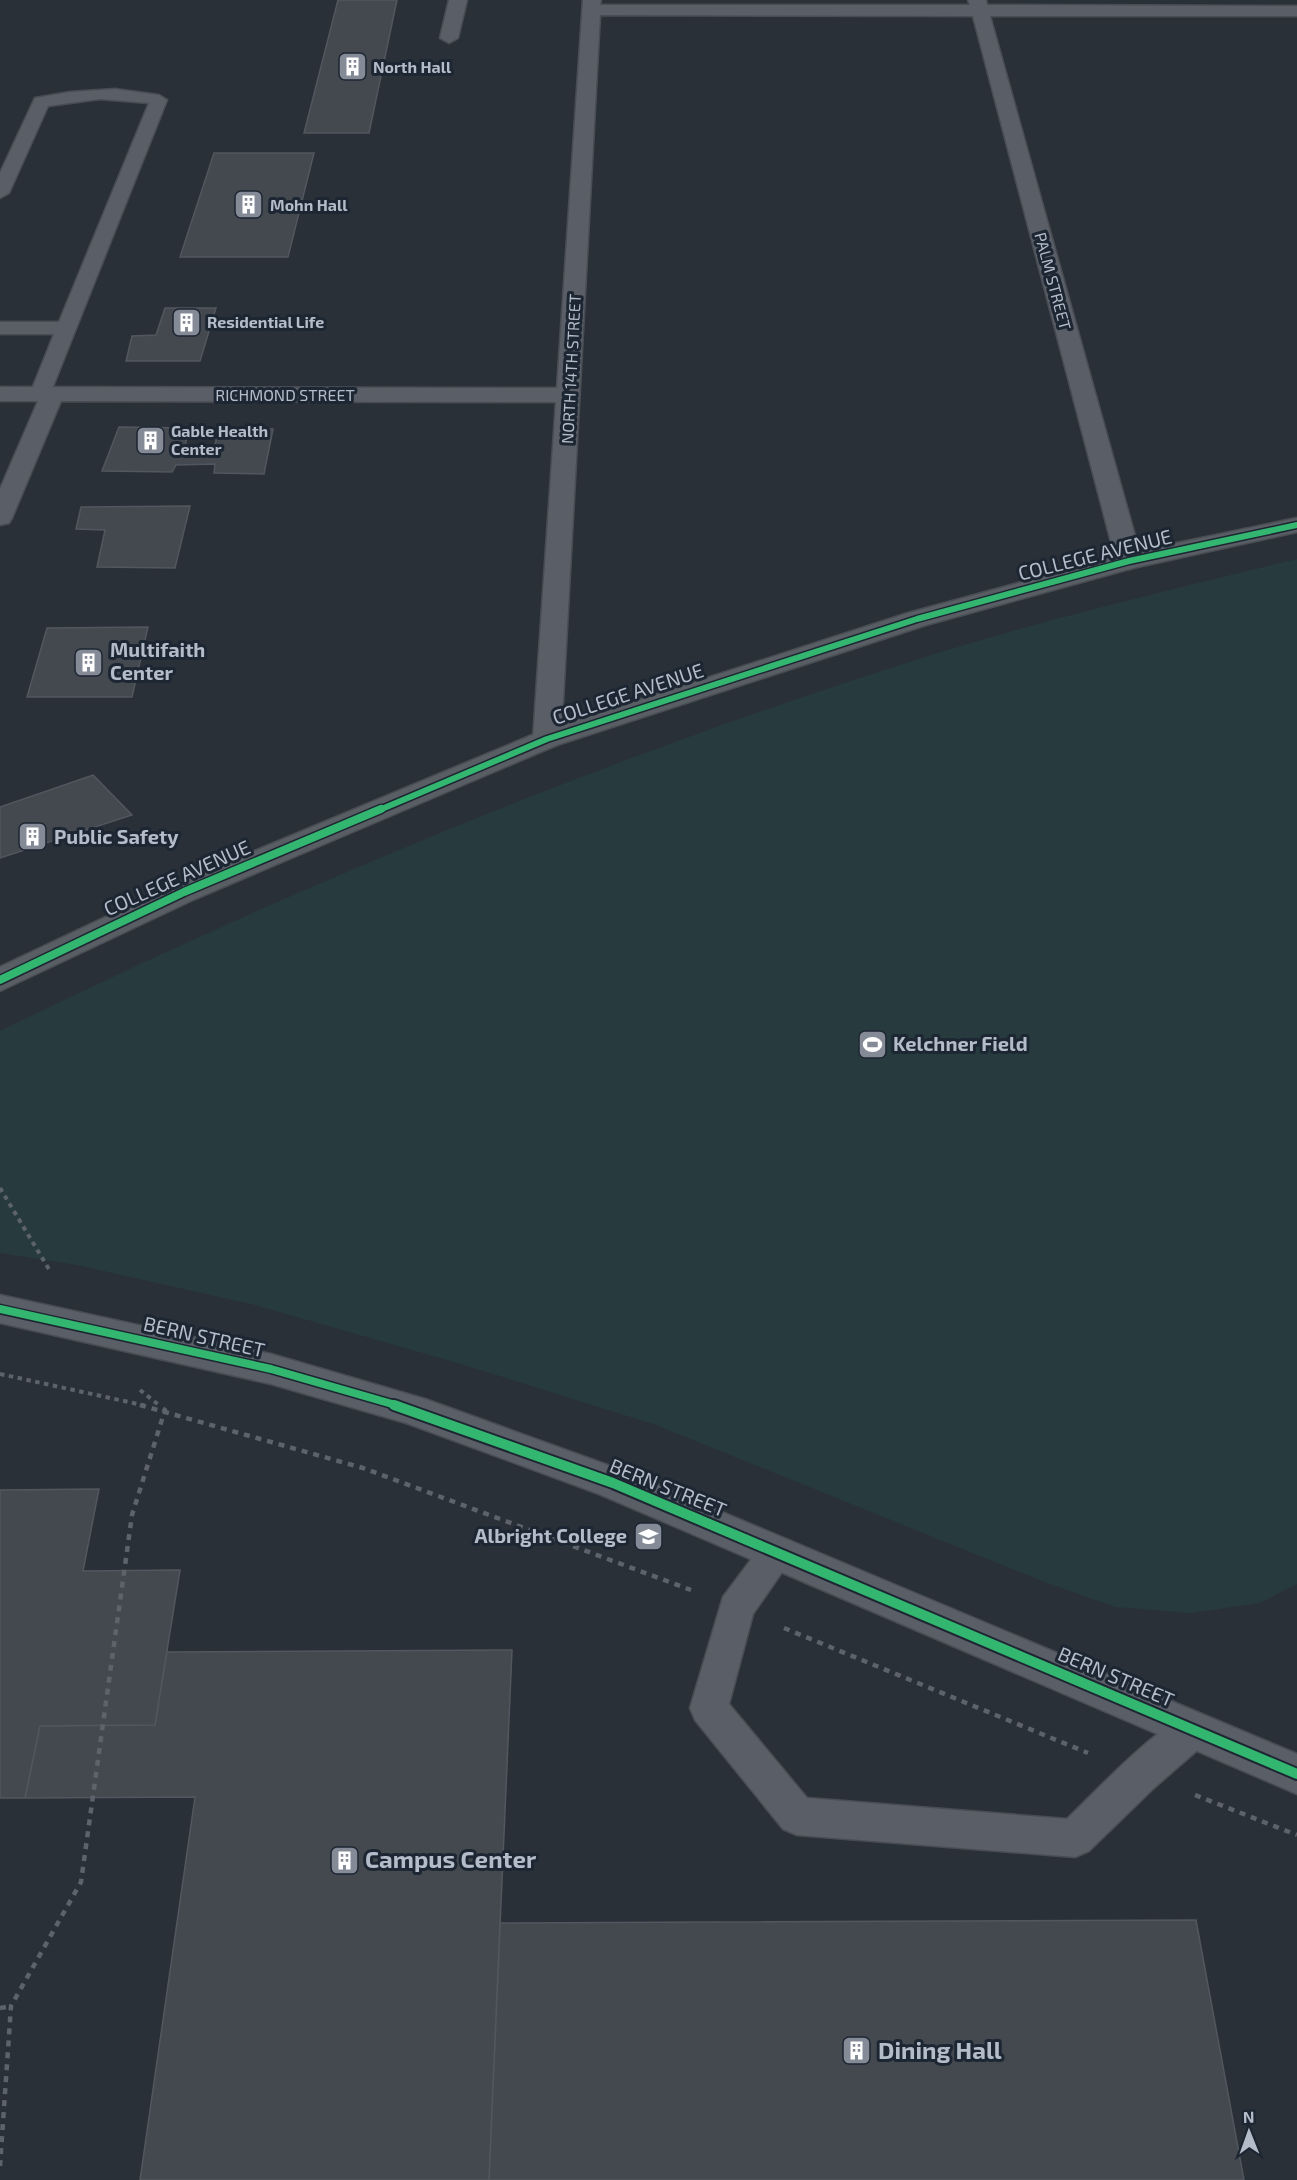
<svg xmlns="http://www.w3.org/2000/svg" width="1297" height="2180" viewBox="0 0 1297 2180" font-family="'Exo 2',sans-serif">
  <rect width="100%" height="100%" fill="#2a3038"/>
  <path fill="#273a3e" d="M1297,559V1584L1260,1603L1191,1613L1115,1607L1042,1581L656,1425L461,1364L255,1305L77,1265L0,1253V1031C304,882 617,753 941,652C1058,616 1178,588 1297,559Z"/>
  <path fill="#444950" stroke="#52575f" stroke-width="1.5" d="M338,0H397L369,133H304Z
    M214,153H314L288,257H180Z
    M165,308H216L200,361H126L132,336L156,335Z
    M119,427L189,428L184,451L213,452L219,429H273L264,474L214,473L215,464L176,465L172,472L102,471Z
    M190,506L175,568L97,567L105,530L76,529L81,507Z
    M148,627L132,697H27L47,628Z
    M93,775L132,815L0,858V807Z
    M99,1489L83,1571L180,1570L155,1725L40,1726L25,1798H0V1490Z
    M512,1650L489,2180H140L195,1797L25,1798L40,1726L155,1725L167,1652Z
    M1196,1920L1244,2180H489L500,1923Z"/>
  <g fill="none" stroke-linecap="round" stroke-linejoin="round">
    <defs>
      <path id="lane" d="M115,89L159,95L167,100L50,394L47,398H33L30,394L54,334H0V322H59L149,103L100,99L48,106L9,193L0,198V173L35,98L70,92Z
        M778,1537L791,1541L796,1552L753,1614L729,1704L807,1798L1067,1819C1098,1789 1156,1726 1194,1712L1208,1717L1213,1729L1208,1741L1155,1787L1089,1851L1075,1857L797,1835L783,1829L695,1720L690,1708L723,1597L765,1541Z"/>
      <path id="street" d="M449,0H467L458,38L449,43L440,38Z
        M583,0H601L600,5H970L968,0H986L987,5L1297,6V16H990L1142,561L1138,566L1129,569L1120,566L1116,561L973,16L600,15L561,739L557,745L547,747L537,745L533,739L556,402L61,401L12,518L9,523L0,525V489L38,401H0V387L557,388Z
        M0,1295L271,1354L425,1399L627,1472L1297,1754V1794L599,1494L406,1423L271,1384L0,1323Z"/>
      <path id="secondary" d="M1297,518V532L1133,568L926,625L557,745L195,899L0,991V967L173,885L537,733L908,613L1129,553Z"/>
    </defs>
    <use href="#lane" stroke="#484c53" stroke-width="3"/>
    <use href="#street" stroke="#484c53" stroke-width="3"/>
    <use href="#secondary" stroke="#484c53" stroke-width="3"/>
    <path stroke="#5d636a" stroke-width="4" stroke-dasharray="4.5 4.5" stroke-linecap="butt" d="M0,1188L50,1271
      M0,1374L147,1406
      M140,1390L160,1406"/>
    <path stroke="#5d636a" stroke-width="4.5" stroke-dasharray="6 6" stroke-linecap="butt" d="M140,1405L363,1468L691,1590
      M784,1628L1088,1753
      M1195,1795L1297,1835
      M0,2008L11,2006
      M0,2166L11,2006L81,1882L132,1515L165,1410L158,1405"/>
    <use href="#lane" fill="#5a5e66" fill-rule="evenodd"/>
    <use href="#street" fill="#5a5e66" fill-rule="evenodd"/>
    <use href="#secondary" fill="#595d64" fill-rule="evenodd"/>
    <defs>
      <path id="cycleway-far2" d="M377,811L547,739L917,619L1129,561L1297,525"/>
      <path id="cycleway-far1" d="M0,980L184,892L381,809
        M0,1309L271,1369L399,1406"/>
      <path id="cycleway" d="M394,1405L613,1483L1297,1774"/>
    </defs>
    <use href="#cycleway-far2" stroke="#1d2633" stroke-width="9"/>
    <use href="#cycleway-far1" stroke="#1d2633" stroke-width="11"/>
    <use href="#cycleway" stroke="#1d2633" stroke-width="14"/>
    <use href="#cycleway-far2" stroke="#33b770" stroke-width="6"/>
    <use href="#cycleway-far1" stroke="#33b770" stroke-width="8"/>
    <use href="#cycleway" stroke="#33b770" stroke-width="10"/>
  </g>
  <defs>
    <symbol id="building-square" viewBox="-11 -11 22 22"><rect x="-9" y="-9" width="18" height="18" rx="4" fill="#848b96" stroke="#1d2633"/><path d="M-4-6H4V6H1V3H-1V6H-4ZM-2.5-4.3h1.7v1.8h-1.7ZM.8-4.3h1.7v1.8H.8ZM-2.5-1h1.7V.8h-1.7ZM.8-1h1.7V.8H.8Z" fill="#fff"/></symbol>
    <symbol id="stadium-square" viewBox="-11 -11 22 22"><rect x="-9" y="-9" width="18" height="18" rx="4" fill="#848b96" stroke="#1d2633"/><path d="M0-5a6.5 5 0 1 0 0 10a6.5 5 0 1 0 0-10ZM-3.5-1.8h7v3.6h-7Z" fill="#fff"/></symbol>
    <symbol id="university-square" viewBox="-11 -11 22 22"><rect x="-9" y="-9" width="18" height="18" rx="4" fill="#848b96" stroke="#1d2633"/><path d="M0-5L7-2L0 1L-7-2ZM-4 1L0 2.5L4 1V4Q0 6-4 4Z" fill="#fff"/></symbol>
  </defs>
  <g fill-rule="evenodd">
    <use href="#building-square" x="336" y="50" width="33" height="33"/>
    <use href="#building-square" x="232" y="188" width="33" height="33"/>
    <use href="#building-square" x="170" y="306" width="33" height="33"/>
    <use href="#building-square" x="134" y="424" width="33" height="33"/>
    <use href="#building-square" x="72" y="646" width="33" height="33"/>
    <use href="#building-square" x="16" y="820" width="33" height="33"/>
    <use href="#stadium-square" x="856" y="1028" width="33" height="33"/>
    <use href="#university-square" x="632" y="1520" width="33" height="33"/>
    <use href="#building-square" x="328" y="1844" width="33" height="33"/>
    <use href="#building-square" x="840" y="2034" width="33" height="33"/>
  </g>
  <g text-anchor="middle" stroke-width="6" stroke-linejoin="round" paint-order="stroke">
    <g font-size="16" font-weight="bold" fill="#b4bcc9" stroke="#1d2633" text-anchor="start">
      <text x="373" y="73">North Hall</text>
      <text x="270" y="211">Mohn Hall</text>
      <text x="207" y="328">Residential Life</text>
      <text x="171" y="437">Gable Health<tspan x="171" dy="18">Center</tspan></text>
    </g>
    <g font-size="16" fill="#b4bcc9" stroke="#1d2633">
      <text transform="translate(1053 281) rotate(75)" y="6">PALM STREET</text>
      <text transform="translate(571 369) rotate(-87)" y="6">NORTH 14TH STREET</text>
      <text x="285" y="401">RICHMOND STREET</text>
    </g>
    <g font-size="20" fill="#b4bcc9" stroke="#1d2633">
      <text transform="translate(1095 555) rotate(-14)" y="7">COLLEGE AVENUE</text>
      <text transform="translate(628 694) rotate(-18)" y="7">COLLEGE AVENUE</text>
      <text transform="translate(177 878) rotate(-24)" y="7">COLLEGE AVENUE</text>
      <text transform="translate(204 1337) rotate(13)" y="7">BERN STREET</text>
      <text transform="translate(668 1488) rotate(22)" y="7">BERN STREET</text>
      <text transform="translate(1116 1677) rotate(23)" y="7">BERN STREET</text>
    </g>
    <g font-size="20" font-weight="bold" fill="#b4bcc9" stroke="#1d2633" text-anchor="start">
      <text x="110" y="657">Multifaith<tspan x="110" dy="23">Center</tspan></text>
      <text x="54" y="844">Public Safety</text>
      <text x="893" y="1051">Kelchner Field</text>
      <text x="627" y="1543" text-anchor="end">Albright College</text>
    </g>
    <g font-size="24" font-weight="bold" fill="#b4bcc9" stroke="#1d2633" text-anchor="start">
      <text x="365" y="1868">Campus Center</text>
      <text x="878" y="2059">Dining Hall</text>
    </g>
  </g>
  <g transform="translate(1249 2132) rotate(359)" stroke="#1d2633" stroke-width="4.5" paint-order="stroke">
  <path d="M0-4.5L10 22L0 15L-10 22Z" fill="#b4bcc9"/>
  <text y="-9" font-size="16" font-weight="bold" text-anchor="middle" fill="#b4bcc9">N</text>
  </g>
</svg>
